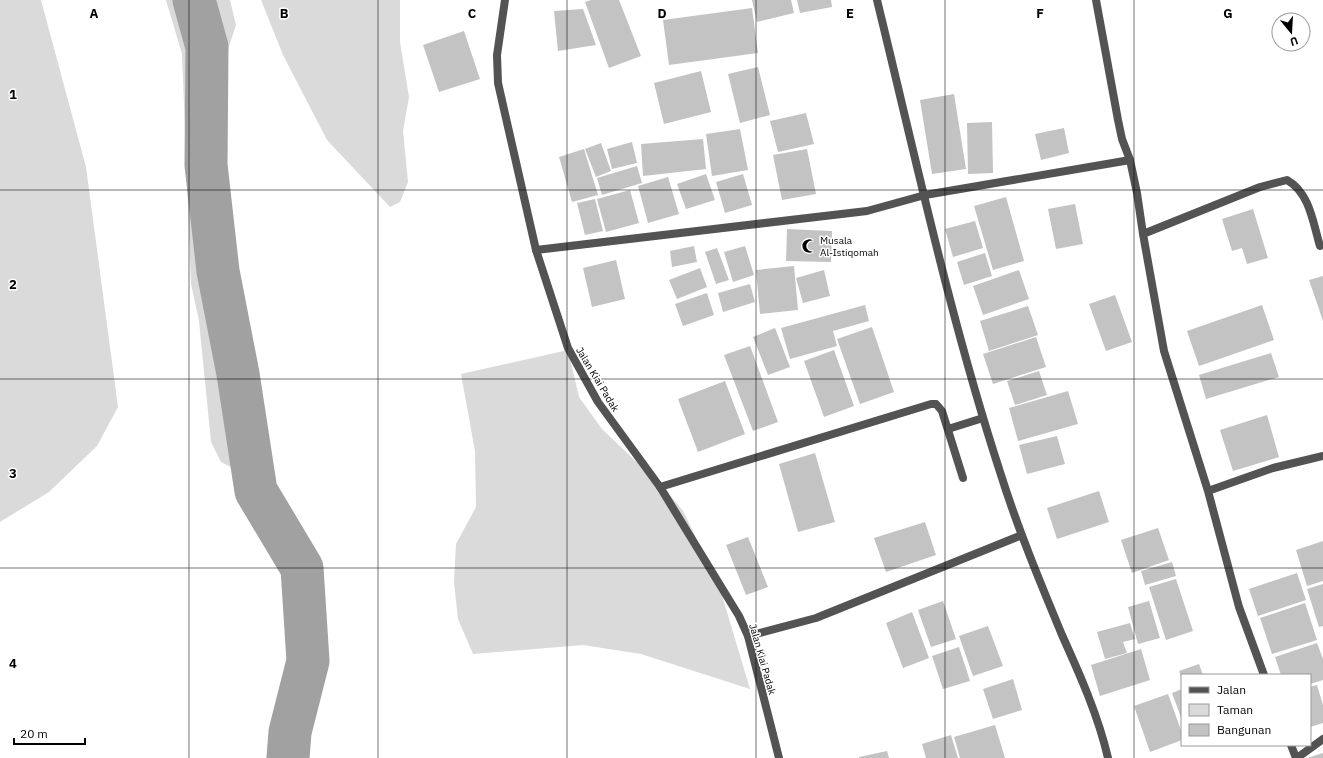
<svg xmlns="http://www.w3.org/2000/svg" width="1323" height="758" viewBox="0 0 1323 758" font-family="'IBM Plex Sans',sans-serif">
  <rect width="100%" height="100%" fill="#fff"/>
  <path fill="#dadada" d="M0,0H41L86,167L118,407L97,446L49,492L0,522Z
    M166,0H230L236,25L218,80L217,142L230,275L254,413L240,472L221,462L211,442L199,321L191,284L182,54Z
    M261,0H400V42L409,97L403,131L408,182L400,202L390,207L327,140L283,55Z
    M568,350L579,397L602,429L665,489L683,511L718,582L750,689L641,654L583,645L473,654L458,619L454,582L456,544L476,507L475,451L461,374Z"/>
  <g fill="none" stroke-linecap="round" stroke-linejoin="round">
    <path stroke="#a1a1a1" stroke-width="43" d="M194,0L207,47L206,165L218,271L238,374L256,491L302,568L308,661L290,732L288,758"/>
  </g>
  <path fill="#c3c3c3" d="M591,0H619L641,56L609,68L585,2Z
    M752,0H791L794,13L757,22Z
    M797,0H831L832,7L800,13Z
    M752,8L758,53L669,65L663,20Z
    M583,9L596,45L558,51L554,11Z
    M464,31L480,79L439,92L423,45Z
    M758,67L770,115L740,123L728,74Z
    M701,71L711,112L664,124L654,83Z
    M954,94L966,169L932,174L920,100Z
    M806,113L814,144L778,152L770,121Z
    M992,122L993,173L968,174L967,123Z
    M1064,128L1069,153L1041,160L1035,134Z
    M740,129L748,170L712,176L706,134Z
    M703,139L706,169L643,176L641,144Z
    M632,142L637,163L612,169L607,149Z
    M601,143L611,171L596,177L585,149Z
    M584,149L598,195L572,202L559,157Z
    M807,149L816,194L782,200L773,155Z
    M637,166L642,183L602,195L597,178Z
    M706,174L715,200L686,209L677,184Z
    M743,174L752,205L725,213L716,182Z
    M668,177L679,214L648,223L638,186Z
    M630,190L639,223L606,232L597,199Z
    M1006,197L1024,261L993,270L974,206Z
    M595,199L603,231L585,235L577,203Z
    M1075,204L1083,244L1056,249L1048,209Z
    M1253,209L1268,258L1247,264L1242,248L1232,251L1222,219Z
    M975,221L983,248L953,257L945,229Z
    M787,229L832,231L831,262L786,261Z
    M694,246L697,262L672,267L670,251Z
    M745,246L754,275L733,282L724,252Z
    M717,248L729,280L716,284L705,252Z
    M985,253L992,276L964,285L957,262Z
    M616,260L625,299L592,307L583,268Z
    M794,266L798,310L760,314L756,270Z
    M700,268L707,287L677,299L669,280Z
    M824,270L830,296L803,303L796,278Z
    M1019,270L1029,299L983,315L973,286Z
    M1323,276V321L1309,280Z
    M750,284L755,302L723,312L718,293Z
    M707,293L714,315L683,326L675,304Z
    M1115,295L1132,342L1106,351L1089,304Z
    M865,305L869,321L833,331L837,346L790,359L781,328Z
    M1262,305L1274,340L1199,366L1187,331Z
    M1028,306L1038,335L989,351L980,321Z
    M872,327L894,392L860,404L837,339Z
    M775,328L790,367L768,375L753,337Z
    M1036,337L1046,367L993,384L983,354Z
    M750,346L778,422L753,431L724,355Z
    M834,350L854,406L824,417L804,361Z
    M1271,353L1279,377L1206,399L1199,375Z
    M1039,371L1047,395L1015,405L1007,381Z
    M725,381L745,434L698,452L678,399Z
    M1068,391L1078,424L1018,441L1009,408Z
    M1267,415L1279,457L1233,471L1220,430Z
    M1057,436L1065,464L1027,474L1019,445Z
    M815,453L835,522L798,532L779,464Z
    M1099,491L1109,522L1057,539L1047,508Z
    M925,522L936,555L886,572L874,538Z
    M1158,528L1169,560L1132,573L1121,540Z
    M748,537L768,587L746,595L726,545Z
    M1323,541V581L1307,586L1296,550Z
    M1172,562L1176,576L1145,585L1141,571Z
    M1297,573L1306,600L1258,616L1249,589Z
    M1176,579L1193,631L1166,640L1149,587Z
    M1323,584V626L1319,627L1307,589Z
    M943,601L956,639L931,647L918,610Z
    M1149,601L1160,638L1138,644L1128,607Z
    M1305,603L1317,640L1272,654L1260,618Z
    M912,612L929,658L903,668L886,623Z
    M1130,623L1135,639L1123,642L1127,653L1105,659L1097,632Z
    M988,626L1003,666L973,676L959,636Z
    M1317,643L1323,659V680L1310,684V675H1281L1275,657Z
    M959,647L970,681L943,689L932,656Z
    M1141,649L1150,680L1100,696L1091,665Z
    M1199,664L1203,675H1182V679L1179,671Z
    M1013,679L1022,710L993,719L983,689Z
    M1317,685L1323,705V723L1310,727V687Z
    M1182,689V720L1172,693Z
    M1168,694L1182,733V740L1150,752L1134,706Z
    M995,725L1005,758H960L954,737Z
    M951,735L958,758H926L922,744Z
    M887,751L889,758H859V757Z
    M1323,753V758H1307Z"/>
  <g fill="none" stroke-linecap="round" stroke-linejoin="round">
    <path stroke="#535353" stroke-width="8" d="M1096,0L1118,120L1122,139L1130,160"/>
    <path stroke="#535353" stroke-width="8" d="M877,0C916,159 950,319 1001,475C1018,529 1040,582 1062,635C1080,675 1098,715 1108,758
      M1143,234L1260,187L1287,180C1310,193 1313,223 1320,246
      M536,250L867,211L925,195L1130,160L1137,193L1143,234L1164,351L1208,491L1239,607L1264,675
      M948,429L983,418
      M660,487L931,404H936L942,411L963,478
      M1208,491L1273,468L1323,456
      M748,636L816,618L1022,535
      M1291,745L1296,758
      M1297,758L1323,739"/>
    <path stroke="#535353" stroke-width="8" d="M505,0L497,55L498,83L536,250L568,348L598,402L660,487L739,616L748,636L779,758"/>
  </g>
  <path fill="none" stroke="#000" stroke-width="1" stroke-opacity="0.55" d="M189,0V758M378,0V758M567,0V758M756,0V758M945,0V758M1134,0V758M0,190H1323M0,379H1323M0,568H1323"/>
  <defs>
    <symbol id="mosque-bare" viewBox="-9 -9 18 18"><path d="M3.5-4.9A6 6 0 1 0 3.5 4.9A5 5 0 1 1 3.5-4.9Z" fill="#000" stroke="#fff" stroke-width="2.5" paint-order="stroke"/></symbol>
  </defs>
  <g fill-rule="evenodd">
    <use href="#mosque-bare" x="799" y="236" width="20" height="20"/>
  </g>
  <g text-anchor="middle" stroke-width="3" stroke-linejoin="round" paint-order="stroke">
    <g font-size="10" fill="#000" stroke="#fff" text-anchor="start">
      <text x="820" y="244">Musala<tspan x="820" dy="12">Al-Istiqomah</tspan></text>
    </g>
    <g font-size="10" fill="#000" stroke="#fff">
      <text transform="translate(598 379) rotate(59)" y="4">Jalan Kiai Padak</text>
      <text transform="translate(763 659) rotate(74)" y="4">Jalan Kiai Padak</text>
    </g>
  </g>
  <g font-size="13" text-anchor="middle" font-weight="bold" fill="#000" stroke="#fff" stroke-width="3" stroke-linejoin="round" paint-order="stroke">
    <text x="94" y="18">A</text>
    <text x="284" y="18">B</text>
    <text x="472" y="18">C</text>
    <text x="662" y="18">D</text>
    <text x="850" y="18">E</text>
    <text x="1040" y="18">F</text>
    <text x="1228" y="18">G</text>
    <text x="13" y="99">1</text>
    <text x="13" y="289">2</text>
    <text x="13" y="478">3</text>
    <text x="13" y="668">4</text>
  </g>
  <rect x="1181" y="674" width="130" height="72" fill="#ffffff" stroke="#999999"/>
  <rect x="1189" y="687" width="20" height="6" fill="#535353" stroke="#999999"/>
  <text x="1217" y="694" font-size="12" fill="#000000">Jalan</text>
  <rect x="1189" y="704" width="20" height="12" fill="#dadada" stroke="#999999"/>
  <text x="1217" y="714" font-size="12" fill="#000000">Taman</text>
  <rect x="1189" y="724" width="20" height="12" fill="#c3c3c3" stroke="#999999"/>
  <text x="1217" y="734" font-size="12" fill="#000000">Bangunan</text>
  <g transform="translate(1291 32) rotate(162)"><circle r="19" fill="#ffffff" stroke="#999999"/>
  <path d="M0-3L7 15L0 10L-7 15Z" fill="#000000"/>
  <text y="-6" font-size="11" font-weight="bold" text-anchor="middle" fill="#000000">U</text>
  </g>
  <path d="M14 738v6h71v-6" fill="none" stroke="#000000" stroke-width="2"/>
  <text x="20" y="738" font-size="12" fill="#000000" stroke="#ffffff" stroke-width="3" paint-order="stroke">20 m</text>
</svg>
